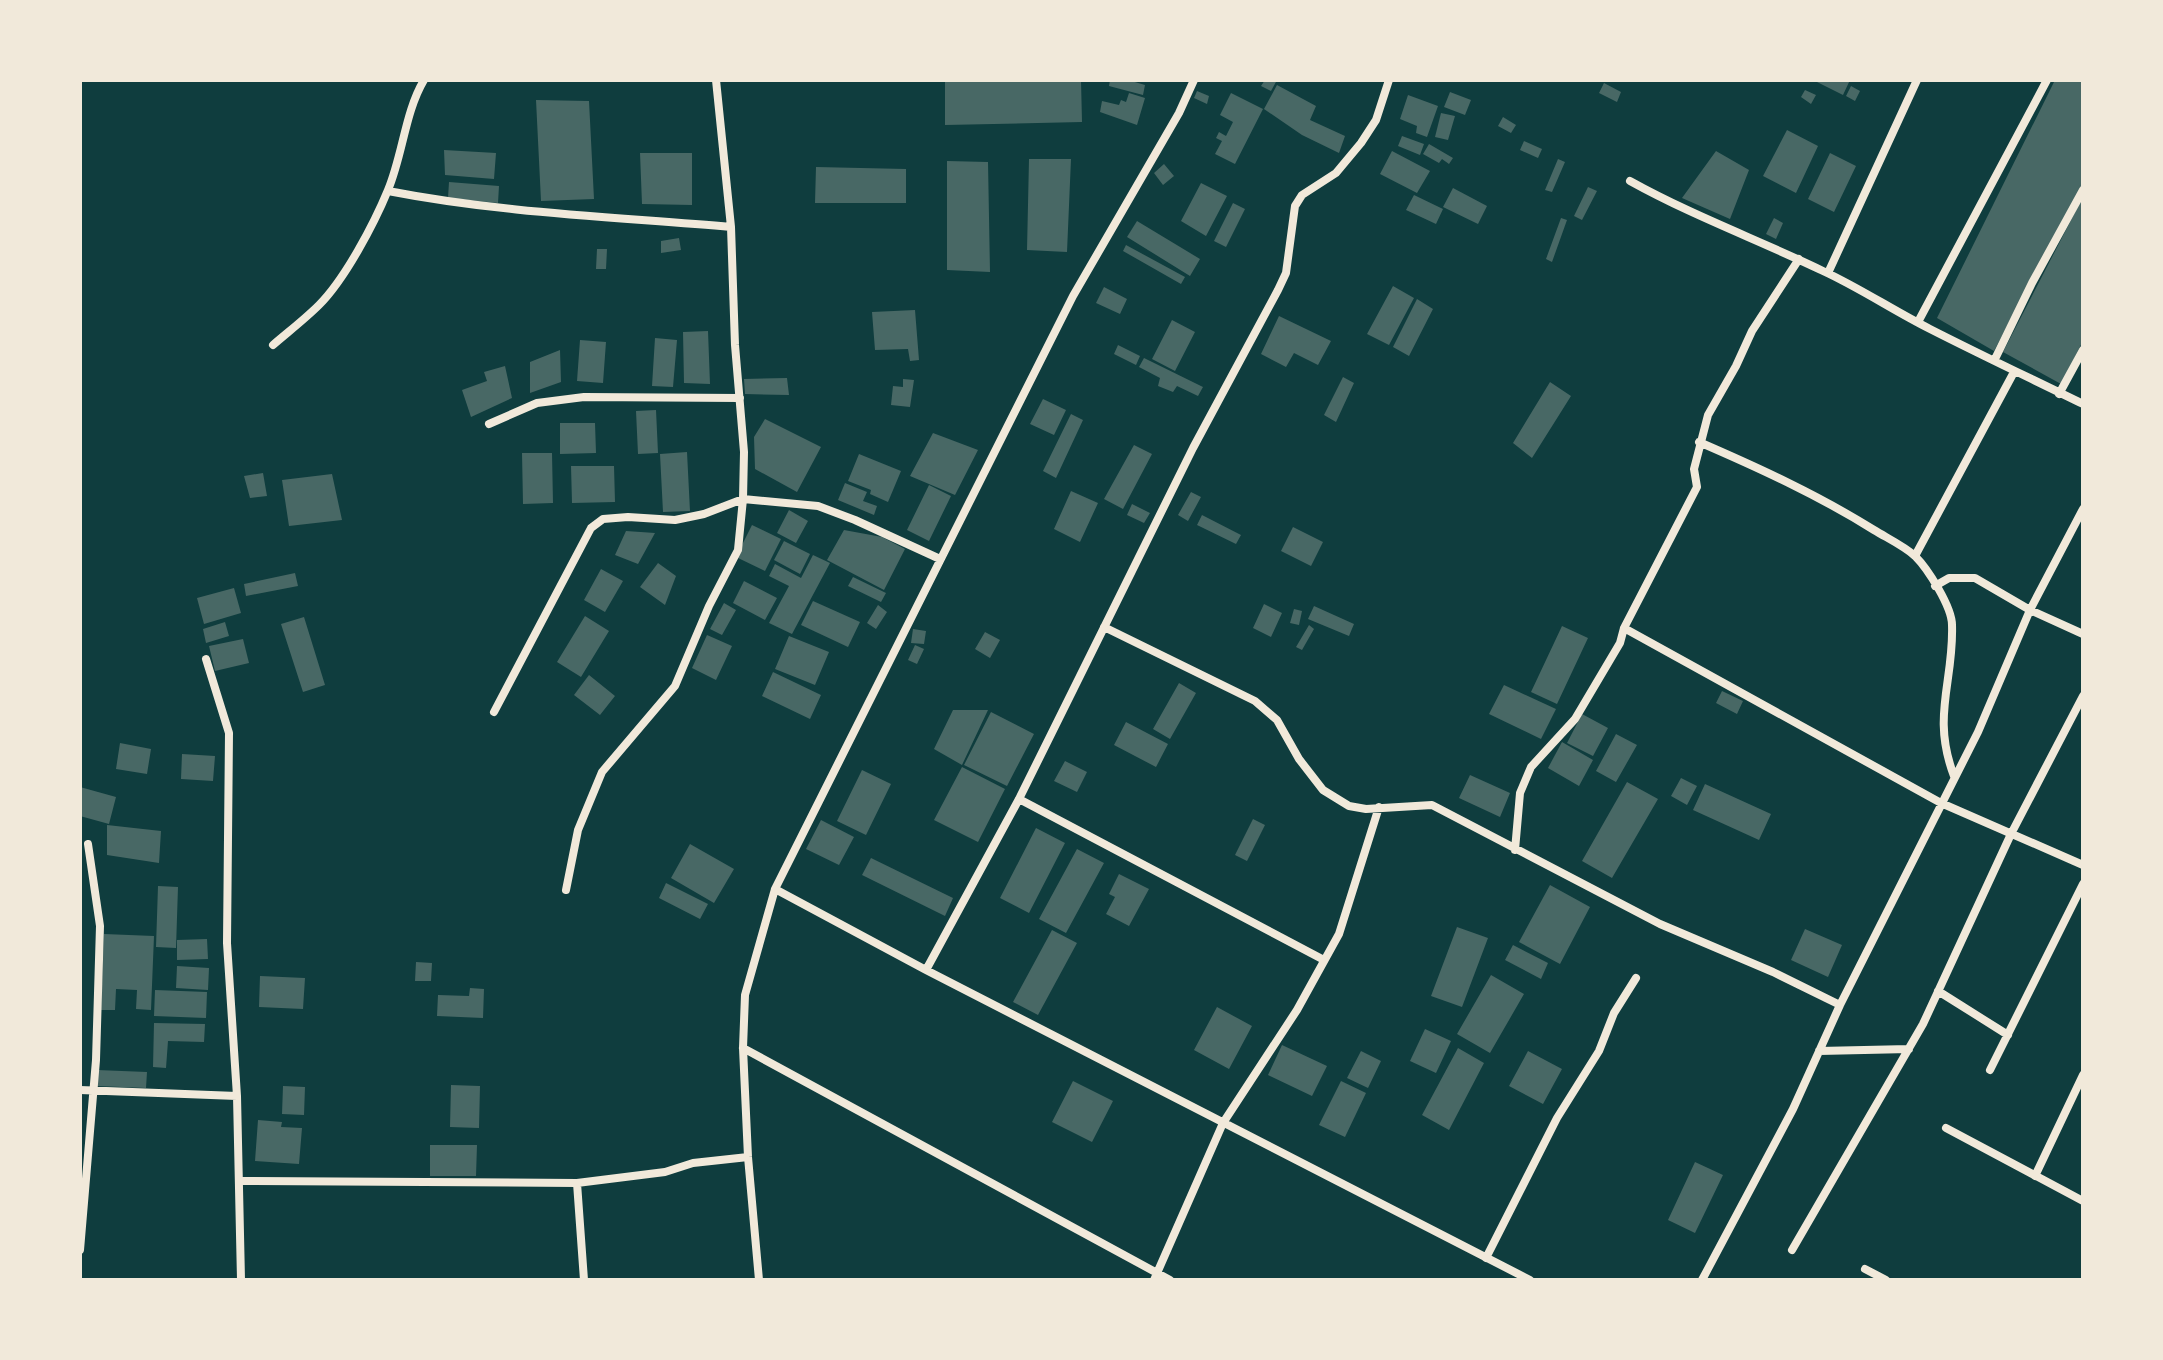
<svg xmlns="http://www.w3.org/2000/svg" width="2163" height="1360" viewBox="0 0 2163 1360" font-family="Figtree,sans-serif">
  <rect width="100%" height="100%" fill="#0f3d3e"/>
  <path fill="#486865" d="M1081,80L1082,122L945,125V81Z
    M1110,80H1128L1145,85L1143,95L1109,86Z
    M1265,80H1277L1271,91L1261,86Z
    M1813,80H1850L1843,95Z
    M2055,80H2083V183L1994,351L1937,318Z
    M1604,83L1621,92L1617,102L1599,93Z
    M1277,85L1316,106L1310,120L1345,136L1339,153L1302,135L1264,109Z
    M1851,86L1860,91L1855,101L1846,96Z
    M1805,90L1816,95L1811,104L1801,97Z
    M1197,91L1209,96L1207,104L1194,98Z
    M1450,92L1471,100L1465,115L1444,107Z
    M1129,93L1145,98L1137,125L1100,112L1102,101L1119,105L1121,100L1126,102Z
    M1231,93L1263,109L1235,164L1215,154L1222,141L1216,138L1219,132L1226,136L1233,122L1220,115Z
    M1408,95L1438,106L1427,137L1416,133L1417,126L1400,119Z
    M536,100L589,101L594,199L541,201Z
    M1441,113L1455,116L1448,140L1435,137Z
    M1503,117L1516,125L1511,133L1498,126Z
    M1787,130L1818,146L1796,193L1763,176Z
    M1402,136L1424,144L1420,155L1398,146Z
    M1524,141L1542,149L1538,158L1520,150Z
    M1429,144L1453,158L1449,164L1442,159L1439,163L1423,154Z
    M444,150L496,153L494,179L445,175Z
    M1392,151L1430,171L1417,193L1380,174Z
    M1716,151L1749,170L1730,219L1682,198Z
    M640,153H692V205L642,204Z
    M1830,153L1856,166L1834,212L1808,199Z
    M1029,159H1071L1067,252L1027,250Z
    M1558,159L1565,162L1552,192L1545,190Z
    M947,161L988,162L990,272L947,270Z
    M1164,164L1174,176L1163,185L1154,173Z
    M816,167L906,169V203H815Z
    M449,182L499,186L498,203L448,198Z
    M1201,183L1227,196L1206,236L1181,221Z
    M1588,187L1597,191L1582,220L1574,216Z
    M1453,188L1487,206L1478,224L1443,207Z
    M1414,195L1443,209L1436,224L1406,210Z
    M2083,197V341L2061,384L2003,352Z
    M1233,203L1245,209L1226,247L1214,241Z
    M1561,218L1567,220L1552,262L1546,259Z
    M1774,218L1783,223L1776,239L1766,234Z
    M1137,221L1200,259L1190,276L1127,237Z
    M679,238L681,250L661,253V241Z
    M1126,245L1185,277L1181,284L1123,251Z
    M597,249H607L606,269H596Z
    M1393,286L1414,298L1389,345L1367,334Z
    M1104,287L1127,299L1120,314L1096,303Z
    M1417,299L1433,309L1409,356L1393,347Z
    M915,310L919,360L910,361L908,349L875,350L872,312Z
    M1279,316L1331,341L1318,365L1294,353L1286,367L1261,354Z
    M1172,320L1195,332L1175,371L1152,359Z
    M708,331L710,384L684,383L683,332Z
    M655,338L677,340L673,387L652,386Z
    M580,340L606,342L603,383L577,381Z
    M1118,345L1140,356L1136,365L1114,354Z
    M560,350L561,382L530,393V362Z
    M1144,358L1203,387L1198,396L1177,386L1173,392L1158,386L1160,378L1139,367Z
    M505,366L512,398L471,417L462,390L487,381L484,372Z
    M1343,377L1354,383L1336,422L1324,415Z
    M787,378L789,395L745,394L744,379Z
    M903,379L914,380L910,407L891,405L893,386L903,387Z
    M1550,382L1571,396L1532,458L1513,443Z
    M1043,399L1066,410L1054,435L1030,424Z
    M656,410L658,453L638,454L636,411Z
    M1071,414L1083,420L1056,478L1043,471Z
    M765,419L821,447L797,492L755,469L754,437Z
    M560,423H595L596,453L560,454Z
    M933,433L978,450L955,495L910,476Z
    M1134,445L1152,454L1123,509L1104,499Z
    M687,452L690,511L663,512L660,454Z
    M522,453H552L553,503L523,504Z
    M859,454L901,471L888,502L870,494L871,490L848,481Z
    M571,466H614L615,502L572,503Z
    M263,473L267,496L250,498L244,476Z
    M332,474L342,520L289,526L282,480Z
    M845,483L867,492L863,501L877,506L874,515L838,500Z
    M929,485L951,496L929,541L907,530Z
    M1071,491L1098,503L1080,542L1054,529Z
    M1191,492L1201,497L1188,521L1178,515Z
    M1132,504L1150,513L1144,523L1127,515Z
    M789,510L808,521L796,543L777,533Z
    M1202,515L1241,535L1236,544L1197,525Z
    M752,525L781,539L765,571L736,557Z
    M1293,527L1323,542L1311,566L1281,551Z
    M844,530L882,537L905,549L884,590L827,560Z
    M626,531L655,533L638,564L615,555Z
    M784,541L810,554L800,574L774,560Z
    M813,555L830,563L792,634L769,623L789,586L769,576L775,564L801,578Z
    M658,563L676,576L665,605L640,587Z
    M601,569L623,581L605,612L584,600Z
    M295,573L298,586L246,596L244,584Z
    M853,577L886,593L881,602L848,586Z
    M744,581L777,598L765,620L733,603Z
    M234,588L241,613L204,624L197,598Z
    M813,601L860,622L848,647L801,625Z
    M724,603L736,610L722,635L710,629Z
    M1264,604L1282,613L1271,637L1253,628Z
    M878,605L887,612L876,629L867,623Z
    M1314,606L1354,624L1349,636L1308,619Z
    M1294,609L1302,611L1299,625L1290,623Z
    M585,616L609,631L581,677L557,662Z
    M304,617L325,685L303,692L281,624Z
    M225,622L229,636L206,643L203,629Z
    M1309,625L1314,629L1302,650L1296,647Z
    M1562,626L1588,638L1557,704L1531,692Z
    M913,629L926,631L924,644L911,643Z
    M985,632L1000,640L990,658L975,649Z
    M707,635L732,646L716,680L692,668Z
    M789,636L829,652L815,685L775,669Z
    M243,639L249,663L215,671L209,646Z
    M915,645L924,649L917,664L908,660Z
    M773,672L821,695L810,719L762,696Z
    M589,675L615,696L600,715L574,695Z
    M1179,683L1196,693L1170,739L1153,729Z
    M1504,685L1556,709L1541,739L1489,714Z
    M1722,691L1743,701L1737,714L1716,703Z
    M953,710H988L962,765L934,749Z
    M991,712L1034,734L1007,786L964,765Z
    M1582,714L1608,728L1593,756L1567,743Z
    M1126,722L1168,744L1156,767L1114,745Z
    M1616,734L1637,745L1616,782L1596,771Z
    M1562,742L1593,760L1579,786L1548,768Z
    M120,743L151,749L147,774L116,769Z
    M182,754L215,756L213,781L181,779Z
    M1065,761L1087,772L1077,792L1054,781Z
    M962,767L1005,789L978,842L934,820Z
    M862,770L891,784L866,835L837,821Z
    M1470,775L1510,793L1500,817L1459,798Z
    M1681,778L1697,786L1687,805L1671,796Z
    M1627,782L1658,799L1612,878L1582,861Z
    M1705,784L1771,814L1759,840L1693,810Z
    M80,787L116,797L109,824L80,816Z
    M1253,819L1265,825L1247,861L1235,855Z
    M821,820L854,837L839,865L806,849Z
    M107,825L161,831L159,863L107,855Z
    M1036,828L1065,843L1029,913L1000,898Z
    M690,844L734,869L714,903L671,878Z
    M1077,849L1104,863L1066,933L1039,919Z
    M871,858L953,898L945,916L862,875Z
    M1119,874L1149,889L1129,926L1106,914L1115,897L1109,894Z
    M666,883L708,904L700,919L659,898Z
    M1550,885L1590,907L1560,964L1519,942Z
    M158,886L178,887L176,948L156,947Z
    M1457,927L1488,938L1462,1007L1431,996Z
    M1805,929L1842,945L1828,977L1791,960Z
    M1052,930L1077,943L1038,1015L1013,1002Z
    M104,934L154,936L151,1010L136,1009L137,990L116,989L115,1010H101Z
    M207,939L208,959L177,960V940Z
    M1513,945L1548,963L1541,979L1505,960Z
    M416,962L432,963L431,981H415Z
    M177,966L209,968L208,990L176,988Z
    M1491,975L1524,994L1490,1053L1457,1034Z
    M260,976L305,978L303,1009L259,1007Z
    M470,988L484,989L483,1018L437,1016L438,995L469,996Z
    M155,990L207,992L206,1018L154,1016Z
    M1217,1007L1252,1026L1229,1069L1194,1050Z
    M154,1023L205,1024L204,1042L168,1041L166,1068L153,1067Z
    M1425,1029L1451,1041L1436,1073L1410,1061Z
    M1282,1045L1327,1066L1312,1096L1268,1075Z
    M1458,1048L1484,1063L1449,1130L1422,1115Z
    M1361,1051L1381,1061L1368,1088L1347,1078Z
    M1528,1051L1562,1069L1543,1104L1509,1086Z
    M97,1070L147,1072L146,1088L97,1086Z
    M1073,1081L1113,1101L1092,1142L1052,1122Z
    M1341,1081L1366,1093L1345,1137L1319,1125Z
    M451,1085L480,1086L479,1128L450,1127Z
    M283,1086L305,1087L304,1115L282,1114Z
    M258,1120L282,1122L281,1127L302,1128L299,1164L255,1161Z
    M430,1145H477L476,1176H430Z
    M1695,1162L1723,1175L1695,1233L1668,1220Z"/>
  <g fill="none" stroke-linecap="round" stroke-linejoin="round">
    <path stroke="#f1e9da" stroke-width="8" d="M1630,181C1693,216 1759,240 1823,271C1860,288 1894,311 1930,329C1981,355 2032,379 2083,404
      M388,191C501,213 616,217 731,227
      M1828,273L1917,80
      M1918,322L2047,80
      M273,345C288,332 305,319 319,305C345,279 374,224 388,190C403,154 405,112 424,80
      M1995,359L2032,283L2083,190
      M2059,394L2083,350
      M489,424L537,403L584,397L740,398
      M1699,442C1759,468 1818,495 1874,530C1887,538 1904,546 1915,556C1928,569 1952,607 1952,625C1954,682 1931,716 1954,776
      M1915,556L2014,372
      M1935,586L1949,578H1975L2030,610L2083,634
      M1104,627L1255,701L1277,720L1299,759L1323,790L1349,806L1366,809L1432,805L1660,924L1773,972L1840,1005
      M1624,628L1941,803L2083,865
      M206,659L229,733L227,943L237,1096L241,1280
      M494,712L591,528L603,519L628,517L675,520L704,514L743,499L818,506L855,520L940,559
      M1019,799L1324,960
      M1515,850L1520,793L1531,767L1575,719L1620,643L1624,628L1697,487L1694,469L1708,415L1736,366L1752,331L1799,259
      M775,889L926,970L1530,1280
      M566,890L578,830L602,772L675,686L709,606L738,550L743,499L744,452L735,345L731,227L716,80
      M926,970L1019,799L1193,448L1278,290L1286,273L1295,206L1302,195L1336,173L1361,143L1376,120L1389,80
      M1938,991L2008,1035
      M743,1048L1170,1280
      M1819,1051L1909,1049
      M1990,1070L2083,884
      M80,1090L237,1096
      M1946,1128L2083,1201
      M2035,1176L2083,1075
      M239,1181L577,1183L584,1280
      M577,1183L665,1172L693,1163L748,1157
      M80,1250L96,1060L100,926L88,844
      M1792,1250L1923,1024L2011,834L2083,696
      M1486,1258L1557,1118L1599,1051L1614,1013L1636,978
      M1865,1269L1886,1280
      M759,1280L748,1157L743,1048L745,995L775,889L1073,296L1179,113L1194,80
      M1154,1280L1223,1123L1297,1010L1339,934L1379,807
      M1702,1280L1793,1109L1840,1005L1978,732L2030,610L2083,509"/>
  </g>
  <rect width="2163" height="1360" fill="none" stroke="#f1e9da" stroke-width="164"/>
</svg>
